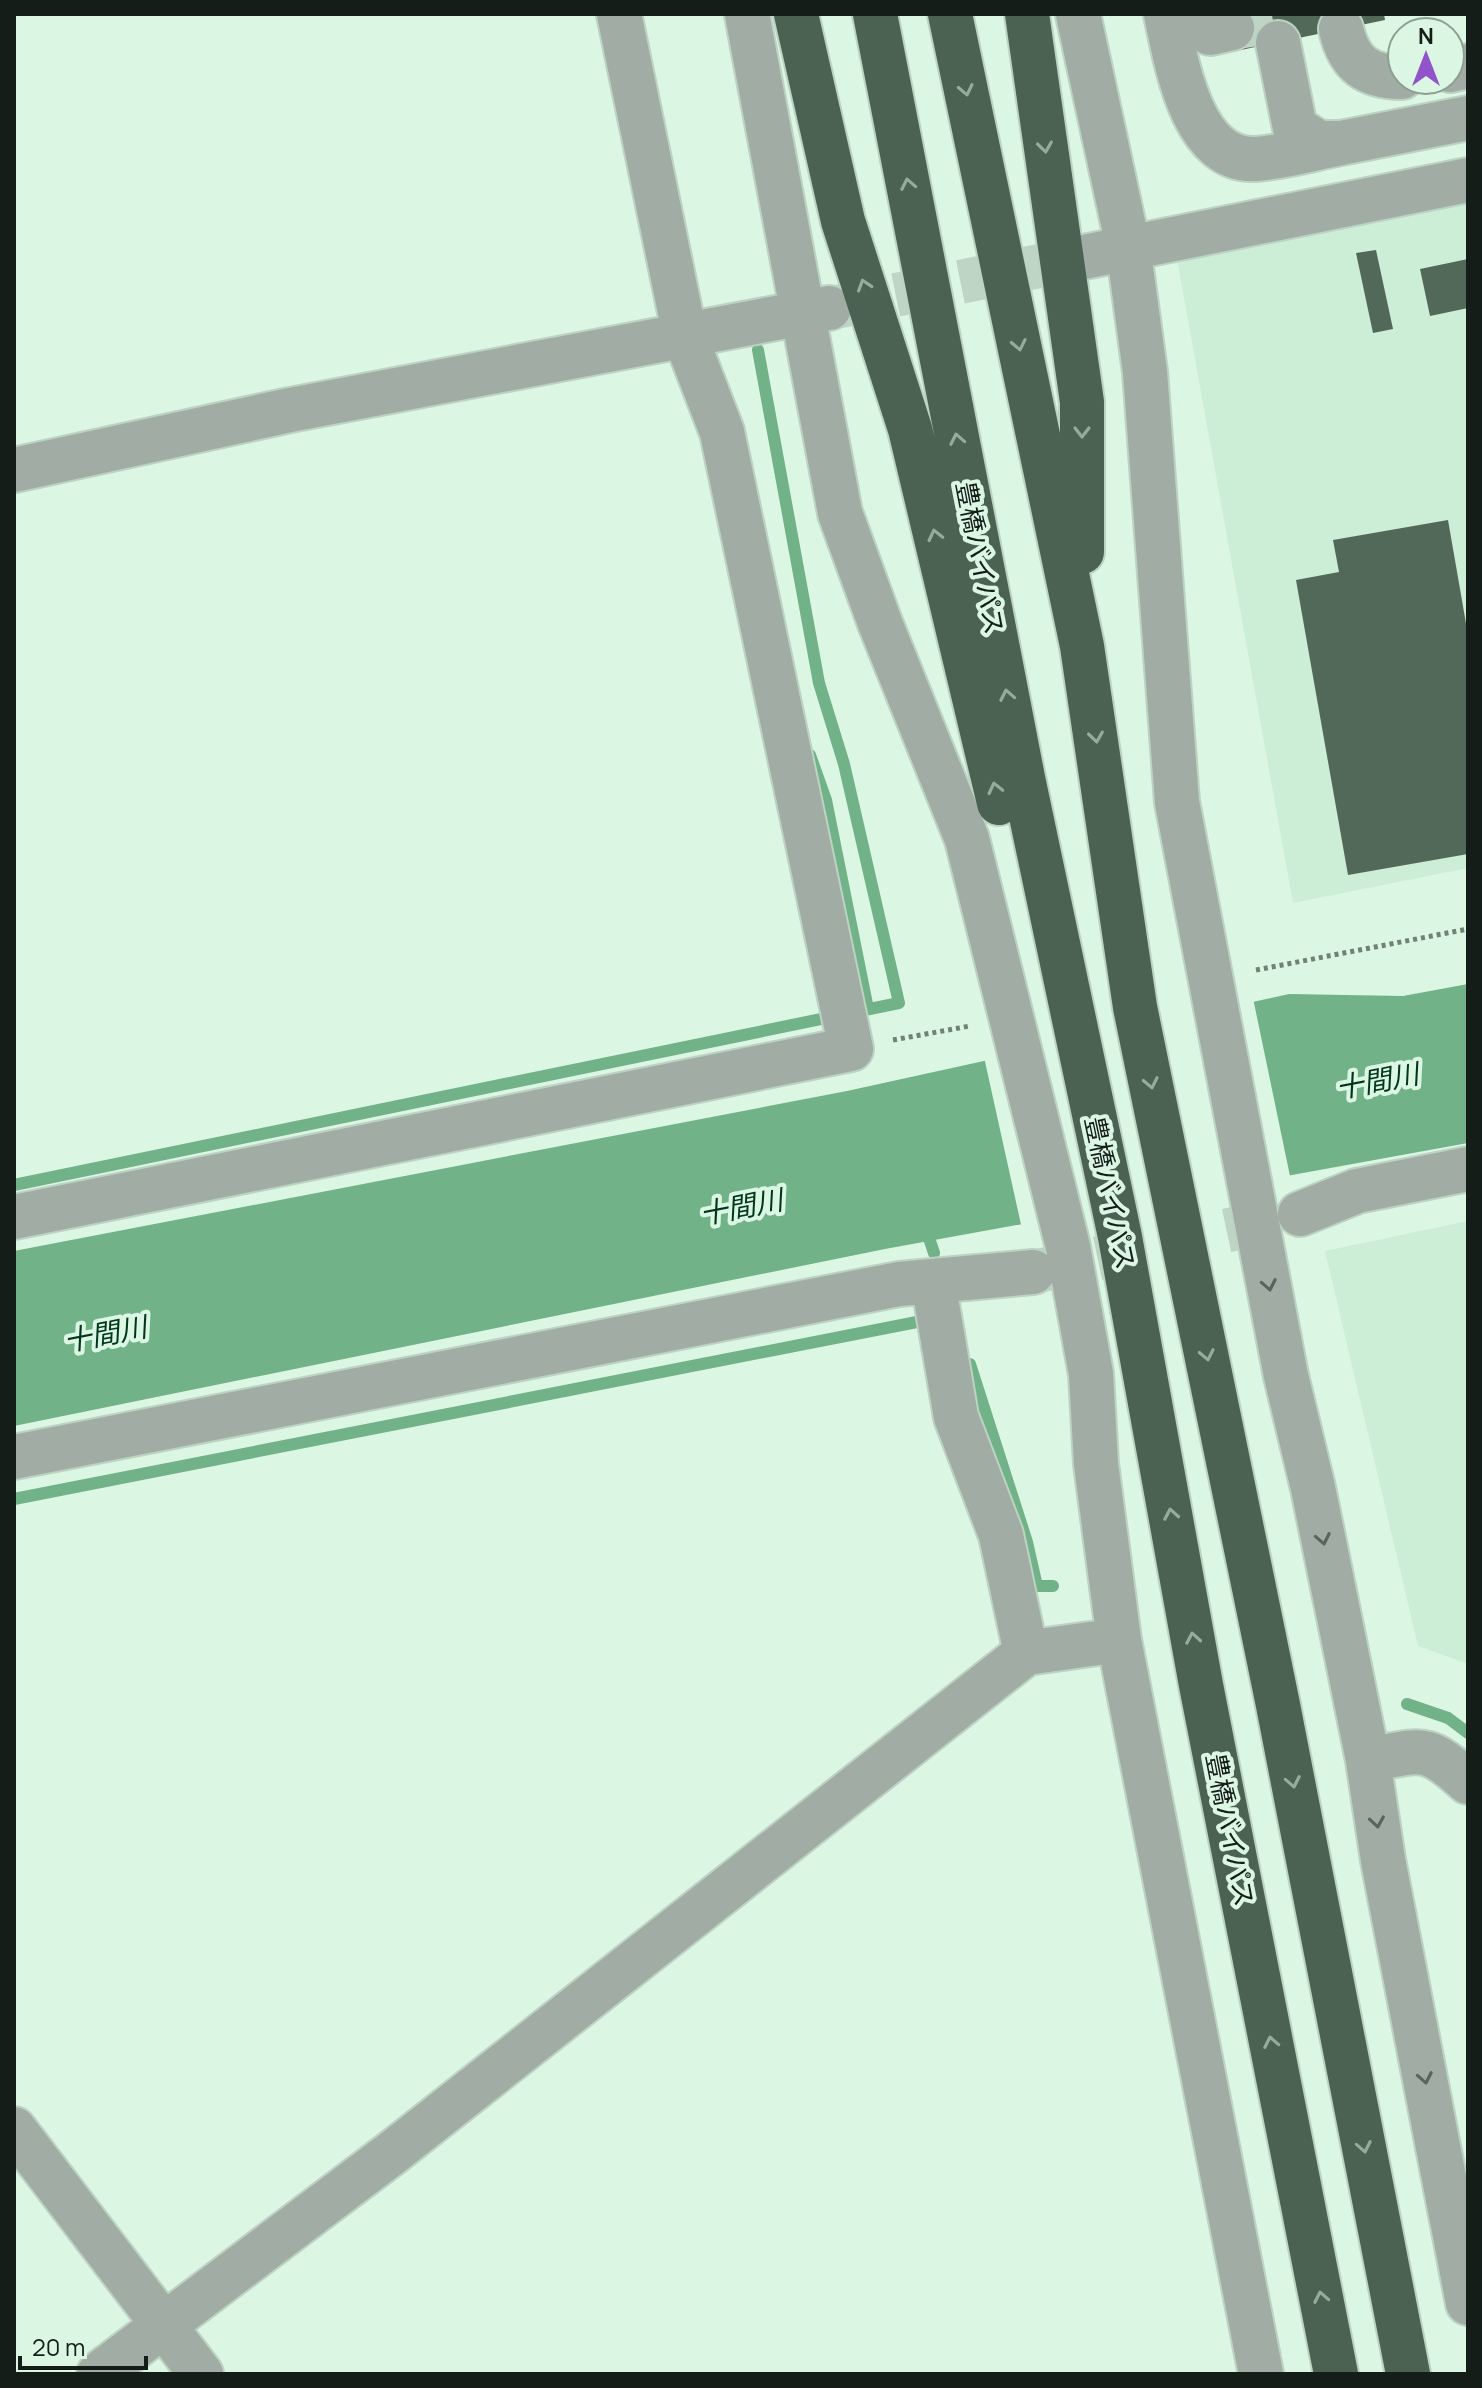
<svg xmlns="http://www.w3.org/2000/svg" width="1482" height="2388" viewBox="0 0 1482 2388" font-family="Manrope,'Noto Sans JP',sans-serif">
  <rect width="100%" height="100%" fill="#dcf6e4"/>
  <path fill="#ccedd6" d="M1468,199V868L1293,903L1177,259Z
    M1468,1221V1664L1418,1646L1325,1251Z"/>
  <path fill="#71b288" d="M1468,984V1143L885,1249L14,1426V1251L847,1091L1289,994L1403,996Z"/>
  <path fill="#dcf6e4" d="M1253,998L1291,1181L1022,1229L984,1057Z"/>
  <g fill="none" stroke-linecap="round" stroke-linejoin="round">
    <path stroke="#71b288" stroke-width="12" d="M810,755L826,800L868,1009
      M14,1185L899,1003L844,764L819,683L758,350
      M925,1226L934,1253
      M970,1364L1027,1542L1037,1586H1053
      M14,1499L922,1321
      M1407,1704L1448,1718L1468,1733"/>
  </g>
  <path fill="#526959" d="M1230,14H1384L1385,20L1236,51Z
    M1376,250L1393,329L1373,333L1356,253Z
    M1468,259V308L1430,316L1420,269Z
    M1448,520L1468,635V854L1348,875L1296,580L1339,572L1333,540Z"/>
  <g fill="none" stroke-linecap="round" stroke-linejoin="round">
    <path stroke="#bed5c5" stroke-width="44" stroke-dasharray="44 22" stroke-linecap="butt" d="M1232,28L1273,21
      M831,308L1084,257
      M1033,1272L1294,1216"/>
    <defs>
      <path id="minor" d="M747,14L840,513L880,623L967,839L1068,1247L1091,1374L1096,1464L1119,1640L1261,2374
        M1078,14L1128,246L1145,372L1177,802L1286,1376L1313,1488L1368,1760L1383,1860L1468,2303
        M1166,14C1176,60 1191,163 1256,159C1284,157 1314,148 1341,143
        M1206,14L1210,33L1232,28
        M1341,29C1349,64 1367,77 1402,77
        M1278,43L1295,128L1319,143H1341L1468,118
        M1450,70L1468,66
        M1084,257L1468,180
        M14,470L290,410L829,308
        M1300,1214L1357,1191L1468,1169
        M14,1217L851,1049L722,432L685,336L619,14
        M933,1281L956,1417L1001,1535L1026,1653
        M14,1457L899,1284L1033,1272
        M1368,1760C1422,1750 1425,1743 1468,1782
        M14,2129L201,2374
        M99,2374L392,2153L1026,1653L1119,1640"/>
      <path id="highway" d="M796,14L843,221L910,429L999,803
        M875,14L1023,778L1120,1237L1201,1685L1336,2374
        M950,14L1082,646L1135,1007L1278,1705L1408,2374
        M1027,14L1082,402V552"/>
    </defs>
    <use href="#minor" stroke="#bcd3c3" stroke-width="48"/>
    <use href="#highway" stroke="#bcd3c3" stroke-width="48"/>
    <path stroke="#708175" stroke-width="5" stroke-dasharray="4 4" stroke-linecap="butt" d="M1256,970L1468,929
      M893,1040L970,1026"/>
    <use href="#minor" stroke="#a1aca4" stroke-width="44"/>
    <use href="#highway" stroke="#4b6152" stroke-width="44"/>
  </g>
  <defs><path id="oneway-chevron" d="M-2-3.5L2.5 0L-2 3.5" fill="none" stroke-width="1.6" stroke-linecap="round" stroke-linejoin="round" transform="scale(2)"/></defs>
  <g stroke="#94ac9b">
    <use href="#oneway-chevron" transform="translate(966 90) rotate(78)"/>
    <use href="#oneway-chevron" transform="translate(1045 147) rotate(82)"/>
    <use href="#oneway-chevron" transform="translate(908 184) rotate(-101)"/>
    <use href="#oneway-chevron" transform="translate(864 285) rotate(-108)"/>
    <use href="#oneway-chevron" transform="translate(1019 345) rotate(78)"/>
    <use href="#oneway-chevron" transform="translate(1082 432) rotate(90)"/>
    <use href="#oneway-chevron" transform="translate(957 439) rotate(-101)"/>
    <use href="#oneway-chevron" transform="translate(935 535) rotate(-103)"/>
    <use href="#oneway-chevron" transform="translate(1007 695) rotate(-101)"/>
    <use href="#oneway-chevron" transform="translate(1096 737) rotate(82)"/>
    <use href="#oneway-chevron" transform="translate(995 788) rotate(-103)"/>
    <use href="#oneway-chevron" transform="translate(1151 1083) rotate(78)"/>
    <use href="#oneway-chevron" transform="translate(1207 1355) rotate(78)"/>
    <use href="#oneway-chevron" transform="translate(1171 1514) rotate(-100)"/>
    <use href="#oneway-chevron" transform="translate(1193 1638) rotate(-100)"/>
    <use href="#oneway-chevron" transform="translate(1293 1782) rotate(79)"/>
    <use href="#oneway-chevron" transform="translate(1271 2042) rotate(-101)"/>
    <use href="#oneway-chevron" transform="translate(1364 2147) rotate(79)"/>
    <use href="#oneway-chevron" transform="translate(1321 2297) rotate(-101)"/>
  </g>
  <g stroke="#5a645e">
    <use href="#oneway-chevron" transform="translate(1269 1285) rotate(79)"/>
    <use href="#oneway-chevron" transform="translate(1323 1539) rotate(79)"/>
    <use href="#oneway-chevron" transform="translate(1377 1822) rotate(81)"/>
    <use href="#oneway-chevron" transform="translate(1425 2078) rotate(79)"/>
  </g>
  <g text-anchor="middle" stroke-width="8" stroke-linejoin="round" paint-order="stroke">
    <g font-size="26" fill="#141d17" stroke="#dcf6e4">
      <text transform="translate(980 558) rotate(79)" y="9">豊橋バイパス</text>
      <text transform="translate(1110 1193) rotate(78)" y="9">豊橋バイパス</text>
      <text transform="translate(1230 1830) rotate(79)" y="9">豊橋バイパス</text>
    </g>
    <g font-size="28" font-style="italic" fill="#00361b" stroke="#dcf6e4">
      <text transform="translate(1377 1081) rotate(-11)" y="10">十間川</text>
      <text transform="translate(741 1207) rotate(-11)" y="10">十間川</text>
      <text transform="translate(105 1334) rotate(-11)" y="10">十間川</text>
    </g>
  </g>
  <rect width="1482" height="2388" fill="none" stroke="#141d17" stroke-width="32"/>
  <g transform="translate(1426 56)"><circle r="38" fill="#dcf6e4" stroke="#8c9f92" stroke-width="2"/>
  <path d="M0-6L14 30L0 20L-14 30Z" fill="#9053c9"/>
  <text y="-12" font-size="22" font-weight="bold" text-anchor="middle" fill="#141d17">N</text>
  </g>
  <path d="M20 2356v12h126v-12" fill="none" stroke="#141d17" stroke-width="4"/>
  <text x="32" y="2356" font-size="24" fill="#141d17" stroke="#dcf6e4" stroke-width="6" paint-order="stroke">20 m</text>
</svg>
